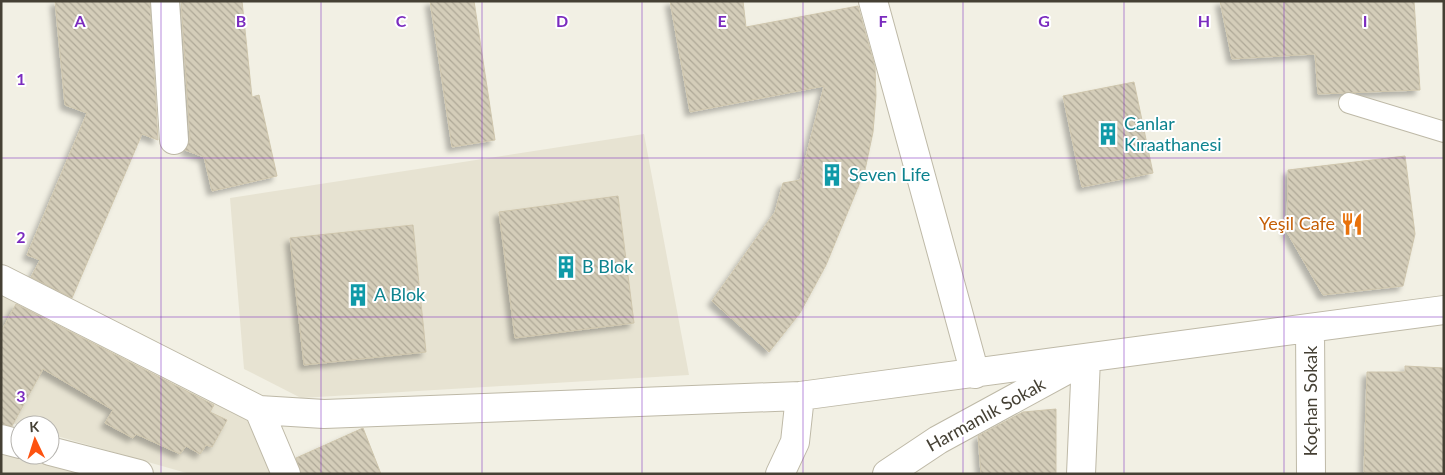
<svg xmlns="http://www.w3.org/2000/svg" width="1445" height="475" viewBox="0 0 1445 475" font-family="Lato,sans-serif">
  <defs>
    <pattern id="building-back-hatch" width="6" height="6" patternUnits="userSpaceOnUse" patternTransform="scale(1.25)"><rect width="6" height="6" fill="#d4cdb9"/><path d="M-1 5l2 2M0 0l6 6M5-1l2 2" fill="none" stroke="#aea897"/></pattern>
    <filter id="shadow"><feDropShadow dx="-4.5" dy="4.5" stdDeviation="2.5" flood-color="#0004"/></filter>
  </defs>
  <rect width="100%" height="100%" fill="#f2f0e4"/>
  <path fill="#e7e3d2" d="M644,134L689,375L301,398L244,369L230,198Z
    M1,285L231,391L258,432L278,474H190L50,434V425H20L1,420Z
    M1,452L86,474H1Z"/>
  <path fill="url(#building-back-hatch)" stroke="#cfc6ad" filter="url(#shadow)" d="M55,1H150L158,140L142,134L72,298L31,277L40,260L27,255L87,113L65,105Z
    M181,1H242L252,97L259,95L277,176L212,191L204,157L185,150L190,139Z
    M430,1H474L495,140L452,147Z
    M670,1H743L746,27L858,6L875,67L876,96L873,132L865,170L826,265L800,313L769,352L712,301L775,212L783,183L800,180L824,86L690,112Z
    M1220,1H1414L1420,90L1318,94L1315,54L1232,59Z
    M1134,82L1153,173L1082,187L1063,96Z
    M1405,156L1415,234L1403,286L1323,295L1287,232L1288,170Z
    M618,196L634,323L515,338L499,212Z
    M413,225L426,352L304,365L290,238Z
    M16,304L214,405L210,412L227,420L212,447L206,445L200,454L186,446L180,454L136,434L133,438L105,423L113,410L43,369L12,426L1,424V332Z
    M1405,366L1444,368V474L1364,472L1367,372H1405Z
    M1056,409V474H981L978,436L1023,412Z
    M363,428L381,474H301L296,458Z"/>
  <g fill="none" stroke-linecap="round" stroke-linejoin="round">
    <defs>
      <path id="service" d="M1349,103L1444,132"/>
      <path id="minor" d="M165,1L174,140
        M873,1L975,374
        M1,279L259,410L324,414L800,396L1444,310
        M1310,328L1311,474
        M259,410L286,474
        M1,439L20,444
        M50,451L139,474
        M780,474L795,442L800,396
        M887,474L938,440L1072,367
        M1081,474L1086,359"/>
    </defs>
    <use href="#service" stroke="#beb9a7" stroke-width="22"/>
    <use href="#minor" stroke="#beb9a7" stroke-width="30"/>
    <use href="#service" stroke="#fff" stroke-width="20"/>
    <use href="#minor" stroke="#fff" stroke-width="28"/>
  </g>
  <path fill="none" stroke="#7b2cbf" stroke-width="1" stroke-opacity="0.55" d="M161,1V474M321,1V474M482,1V474M642,1V474M803,1V474M963,1V474M1124,1V474M1284,1V474M1,158H1444M1,317H1444"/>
  <defs>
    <symbol id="building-bare" viewBox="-9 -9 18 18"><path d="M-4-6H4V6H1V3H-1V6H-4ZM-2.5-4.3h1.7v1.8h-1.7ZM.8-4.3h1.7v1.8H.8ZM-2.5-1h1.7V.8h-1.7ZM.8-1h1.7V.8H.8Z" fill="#0f9aa8" stroke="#fff" stroke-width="2.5" paint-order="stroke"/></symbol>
    <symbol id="restaurant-bare" viewBox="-9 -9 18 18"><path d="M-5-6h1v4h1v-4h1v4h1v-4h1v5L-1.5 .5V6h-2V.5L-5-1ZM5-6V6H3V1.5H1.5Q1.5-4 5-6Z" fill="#e8710a" stroke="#fff" stroke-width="2.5" paint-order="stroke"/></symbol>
  </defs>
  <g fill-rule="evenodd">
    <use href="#building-bare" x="1092" y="118" width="32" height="32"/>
    <use href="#building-bare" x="816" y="159" width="32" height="32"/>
    <use href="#restaurant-bare" x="1336" y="208" width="32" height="32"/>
    <use href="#building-bare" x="550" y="251" width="32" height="32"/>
    <use href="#building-bare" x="342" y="279" width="32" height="32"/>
  </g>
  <g text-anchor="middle" stroke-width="4" stroke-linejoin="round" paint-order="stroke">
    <g font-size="18" fill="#0d838f" stroke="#fff" text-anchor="start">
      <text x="1124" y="130">Canlar<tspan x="1124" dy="21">Kıraathanesi</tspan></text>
      <text x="849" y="181">Seven Life</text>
      <text x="582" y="273">B Blok</text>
      <text x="374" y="301">A Blok</text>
    </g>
    <g font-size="18" fill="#c56008" stroke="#fff" text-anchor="end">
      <text x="1335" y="230">Yeşil Cafe</text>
    </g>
    <g font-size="18" fill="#454034" stroke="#fff">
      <text transform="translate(1311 401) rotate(-90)" y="6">Koçhan Sokak</text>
      <text transform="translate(986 415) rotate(-29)" y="6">Harmanlık Sokak</text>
    </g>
  </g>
  <g font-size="16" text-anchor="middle" font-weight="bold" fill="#7b2cbf" stroke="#fff" stroke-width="4" stroke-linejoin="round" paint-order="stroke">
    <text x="80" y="27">A</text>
    <text x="241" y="27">B</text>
    <text x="401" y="27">C</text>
    <text x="562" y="27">D</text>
    <text x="722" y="27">E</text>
    <text x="883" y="27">F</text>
    <text x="1044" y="27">G</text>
    <text x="1204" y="27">H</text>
    <text x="1365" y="27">I</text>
    <text x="21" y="85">1</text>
    <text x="21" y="243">2</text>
    <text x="21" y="402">3</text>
  </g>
  <rect width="1445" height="475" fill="none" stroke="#454034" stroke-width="5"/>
  <g transform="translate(35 440) rotate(356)"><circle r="24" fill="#ffffff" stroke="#b5b3ae"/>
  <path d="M0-4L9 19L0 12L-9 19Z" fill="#fd5210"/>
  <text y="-8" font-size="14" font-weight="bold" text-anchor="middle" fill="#454034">K</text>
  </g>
</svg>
